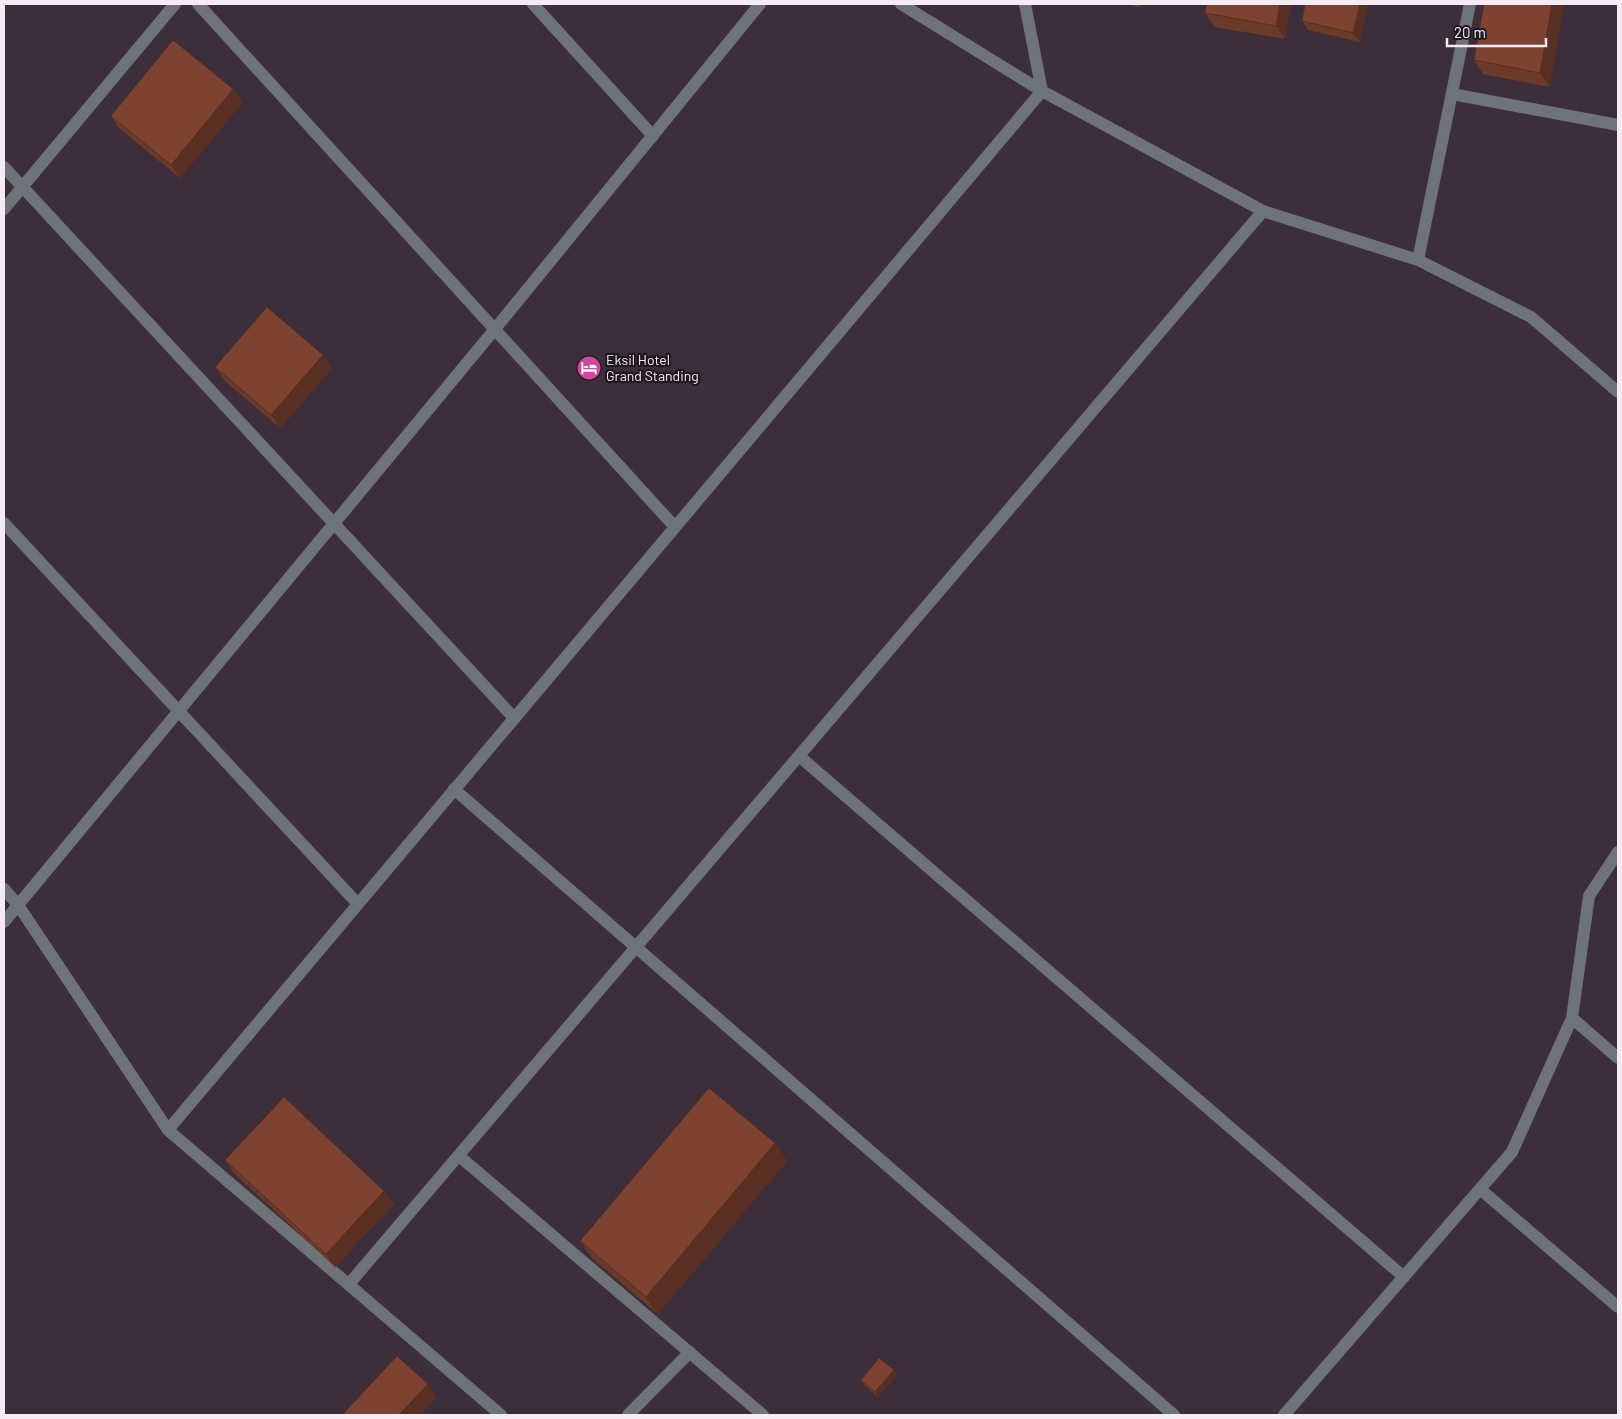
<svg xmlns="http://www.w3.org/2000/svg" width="1622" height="1419" viewBox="0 0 1622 1419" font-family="Barlow,sans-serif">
  <rect width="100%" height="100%" fill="#3c2f3b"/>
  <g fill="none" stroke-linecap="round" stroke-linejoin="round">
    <path stroke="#6e737a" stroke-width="12" d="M198,4L675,527
      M533,4L653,136
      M901,4L1042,91L1263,211L1418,260L1531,317L1618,392
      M1025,4L1042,91
      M1452,94L1618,125
      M4,167L514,718
      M4,209L175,4
      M1418,260L1470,4
      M4,523L358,904
      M799,756L1404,1277
      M454,789L1174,1415
      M4,889L18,905L168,1130L501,1415
      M4,922L495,329L760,4
      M1572,1018L1618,1058
      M168,1130L1042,91
      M459,1156L763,1415
      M1480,1189L1618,1307
      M349,1284L1263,211
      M628,1415L690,1352
      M1284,1415L1512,1152L1572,1018L1589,896L1618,852"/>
  </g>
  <path fill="#6c3a29" d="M1124,4H1141L1140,7Z
    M1291,4L1285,39L1215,27L1205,13Z
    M1305,4H1368L1360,42L1308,30L1302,21Z
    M1484,4H1563L1564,5L1549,87L1483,74L1474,60Z
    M233,89L243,102L180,178L120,129L111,116Z
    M215,367L332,368L280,428L225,381Z
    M775,1143L787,1161L658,1314L592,1258L580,1241Z
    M225,1160L384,1191L394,1204L335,1267L234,1173Z
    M894,1370L897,1375L878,1397L864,1385L861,1380Z"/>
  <path fill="#582f22" d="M1280,4H1291L1285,39L1276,26Z
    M1360,4H1368L1360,42L1353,33Z
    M1552,4H1563L1564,5L1549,87L1540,73Z
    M233,89L243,102L180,178L171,165Z
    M323,355L332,368L280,428L271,415Z
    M775,1143L787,1161L658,1314L646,1297Z
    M384,1191L394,1204L335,1267L326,1254Z
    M894,1370L897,1375L878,1397L875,1392Z
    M428,1384L437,1398L420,1415H399Z"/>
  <path fill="#7e4330" stroke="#582f22" d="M1207,4H1280L1276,26L1205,13Z
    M1305,4H1360L1353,33L1302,21Z
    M1484,4H1552L1540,73L1474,60Z
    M173,40L233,89L171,165L111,116Z
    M267,307L323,355L271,415L215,367Z
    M709,1088L775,1143L646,1297L580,1241Z
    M284,1097L384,1191L326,1254L225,1160Z
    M397,1356L428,1384L399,1415H342Z
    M879,1358L894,1370L875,1392L861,1380Z"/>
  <defs>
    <symbol id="hotel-disc" viewBox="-11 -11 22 22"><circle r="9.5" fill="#d1479c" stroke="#1f191f"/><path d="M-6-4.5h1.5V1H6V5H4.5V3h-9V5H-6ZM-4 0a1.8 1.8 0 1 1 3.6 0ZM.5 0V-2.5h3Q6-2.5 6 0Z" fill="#fff"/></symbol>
  </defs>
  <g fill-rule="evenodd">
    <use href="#hotel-disc" x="575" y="354" width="28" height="28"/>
  </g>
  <g text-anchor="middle" stroke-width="4.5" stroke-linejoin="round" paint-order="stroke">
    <g font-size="14" fill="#f5ecf3" stroke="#1f191f" text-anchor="start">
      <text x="606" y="365">Eksil Hotel<tspan x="606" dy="16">Grand Standing</tspan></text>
    </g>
  </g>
  <rect width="1622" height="1419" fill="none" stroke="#f5ecf3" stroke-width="10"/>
  <path d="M1447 38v8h99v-8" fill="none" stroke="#f5ecf3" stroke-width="2.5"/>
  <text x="1454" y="38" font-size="15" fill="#f5ecf3" stroke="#1f191f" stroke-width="4" paint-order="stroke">20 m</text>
</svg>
